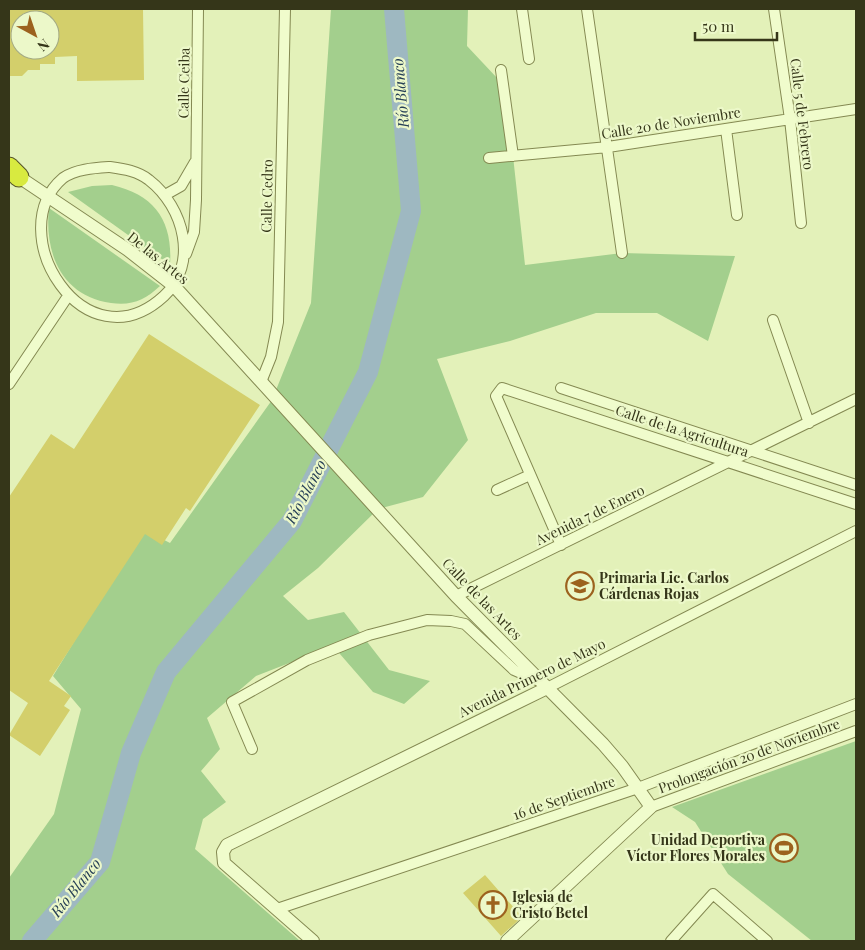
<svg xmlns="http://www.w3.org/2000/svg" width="865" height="950" viewBox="0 0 865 950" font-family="'Playfair Display',serif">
  <rect width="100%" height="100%" fill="#e3f1b9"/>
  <path fill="#a3cf8d" d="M331,9H468L467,46L498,79L513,156L525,265L622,253L735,256L708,341L657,313H596L510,341L437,359L468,440L423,497L378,509L318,568L283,596L308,620L344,612L389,670L430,681L404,704L373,692L333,646L256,676L207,718L220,749L201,771L226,802L203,819L195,849L300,941H9V878L54,814L81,709L53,676L143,529L170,543L272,400L311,303Z
    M112,185C155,195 173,221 170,265L68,192L92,186Z
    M49,208L160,286C145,300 132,306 111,303C62,296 44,254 49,208Z
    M856,741V941H812L728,874L695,822L672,807Z"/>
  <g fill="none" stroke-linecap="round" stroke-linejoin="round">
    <path stroke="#9eb8c1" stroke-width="20" d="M32,941L100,862L131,753L166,672L292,521L368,372L411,211L394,9"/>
  </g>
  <path fill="#d3cf6b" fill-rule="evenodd" d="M9,9H143L144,80L77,81V56L55,57V64H40V70H28L22,76H9ZM20,20H50V50H20Z
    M149,334L260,405L190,511L186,508L162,545L145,534L49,681L71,696L64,706L70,710L40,756L9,735L28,703L9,690V497L51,434L74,449Z
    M485,875L522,917L501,936L463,893Z"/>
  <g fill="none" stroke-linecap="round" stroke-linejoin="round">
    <defs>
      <path id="minor" d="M522,9L529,59
        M587,9L622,253
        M774,9L790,119L801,223
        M501,70L513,156
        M726,129L737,215
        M489,158L608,147L856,109
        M110,167C124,169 138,171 149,180C184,207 199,264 164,296C85,369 0,232 63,178C76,169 95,168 110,167Z
        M165,195L181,186L195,162
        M186,254L194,232L196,200L198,9
        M773,320L809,423
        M261,382L271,357L278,322L285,9
        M9,384L66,299
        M561,388L856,485
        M497,490L530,475
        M561,545L496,396L502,388L856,504
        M456,596L856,399
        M547,688L856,531
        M252,749L232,702L307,660L369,635L427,620L451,621L465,624L514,670L537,680
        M651,807L856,731
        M277,909L638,788L856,704
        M671,941L713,894L767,941"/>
      <path id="tertiary" d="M13,173L128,250L174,286L456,596L603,744L622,766L651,807L507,941
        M313,941L224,863L223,852L227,845L547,688"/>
      <path id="motorway" d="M9,167L19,177"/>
    </defs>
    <use href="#minor" stroke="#848952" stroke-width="12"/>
    <use href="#tertiary" stroke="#848952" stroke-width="14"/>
    <use href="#motorway" stroke="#555528" stroke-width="21"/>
    <use href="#minor" stroke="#f0fccc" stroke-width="10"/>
    <use href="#tertiary" stroke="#f0fccc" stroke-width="12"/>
    <use href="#motorway" stroke="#d8ea40" stroke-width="19"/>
  </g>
  <defs>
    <symbol id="school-ring" viewBox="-11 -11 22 22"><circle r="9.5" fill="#ecf8c9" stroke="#9c621e" stroke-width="1.5"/><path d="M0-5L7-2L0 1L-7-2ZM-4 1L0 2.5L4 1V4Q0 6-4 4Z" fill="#9c621e"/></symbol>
    <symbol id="stadium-ring" viewBox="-11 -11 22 22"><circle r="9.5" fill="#ecf8c9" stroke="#9c621e" stroke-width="1.5"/><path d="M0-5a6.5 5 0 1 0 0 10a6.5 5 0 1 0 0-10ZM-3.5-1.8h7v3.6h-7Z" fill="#9c621e"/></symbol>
    <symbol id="church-ring" viewBox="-11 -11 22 22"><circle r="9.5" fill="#ecf8c9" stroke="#9c621e" stroke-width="1.5"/><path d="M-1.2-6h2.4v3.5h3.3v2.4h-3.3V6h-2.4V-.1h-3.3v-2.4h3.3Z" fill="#9c621e"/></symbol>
  </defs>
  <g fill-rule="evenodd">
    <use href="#school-ring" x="564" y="570" width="32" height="32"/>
    <use href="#stadium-ring" x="768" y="832" width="32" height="32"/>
    <use href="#church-ring" x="477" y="889" width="32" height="32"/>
  </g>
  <g text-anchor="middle" stroke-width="4.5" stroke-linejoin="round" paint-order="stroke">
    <g font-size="14" fill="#353619" stroke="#ecf8c9">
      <text transform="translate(184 83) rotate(-89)" y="5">Calle Ceiba</text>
      <text transform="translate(802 114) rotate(83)" y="5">Calle 5 de Febrero</text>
      <text transform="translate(671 123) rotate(-9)" y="5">Calle 20 de Noviembre</text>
      <text transform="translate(267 196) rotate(-89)" y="5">Calle Cedro</text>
      <text transform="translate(158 258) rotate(39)" y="5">De las Artes</text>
      <text transform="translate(682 431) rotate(18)" y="5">Calle de la Agricultura</text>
      <text transform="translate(590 515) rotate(-26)" y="5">Avenida 7 de Enero</text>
      <text transform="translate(482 599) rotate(46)" y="5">Calle de las Artes</text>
      <text transform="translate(532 678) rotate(-26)" y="5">Avenida Primero de Mayo</text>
      <text transform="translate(749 756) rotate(-20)" y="5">Prolongación 20 de Noviembre</text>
      <text transform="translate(564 798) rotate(-19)" y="5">16 de Septiembre</text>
    </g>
    <g font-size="14" font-weight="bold" fill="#353619" stroke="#ecf8c9" text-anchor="start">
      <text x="599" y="583">Primaria Lic. Carlos<tspan x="599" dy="16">Cárdenas Rojas</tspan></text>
      <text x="765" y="845" text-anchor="end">Unidad Deportiva<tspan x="765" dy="16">Víctor Flores Morales</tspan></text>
      <text x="512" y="902">Iglesia de<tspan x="512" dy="16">Cristo Betel</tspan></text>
    </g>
    <g font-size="15" font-style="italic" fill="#274057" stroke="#ecf8c9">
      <text transform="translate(401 93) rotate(-95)" y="5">Río Blanco</text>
      <text transform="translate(306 492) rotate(-62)" y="5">Río Blanco</text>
      <text transform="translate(76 888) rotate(-51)" y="5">Río Blanco</text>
    </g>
  </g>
  <rect width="865" height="950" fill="none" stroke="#353619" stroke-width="20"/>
  <g transform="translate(35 35) rotate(140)"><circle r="24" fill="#ecf8c9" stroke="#a3aa83"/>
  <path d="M0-4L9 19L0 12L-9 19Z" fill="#9c621e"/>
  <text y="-8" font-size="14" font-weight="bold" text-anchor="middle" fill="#353619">N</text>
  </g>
  <path d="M695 32v8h82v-8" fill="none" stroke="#353619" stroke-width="2.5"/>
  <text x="702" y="32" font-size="15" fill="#353619" stroke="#ecf8c9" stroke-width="4" paint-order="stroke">50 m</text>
</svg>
